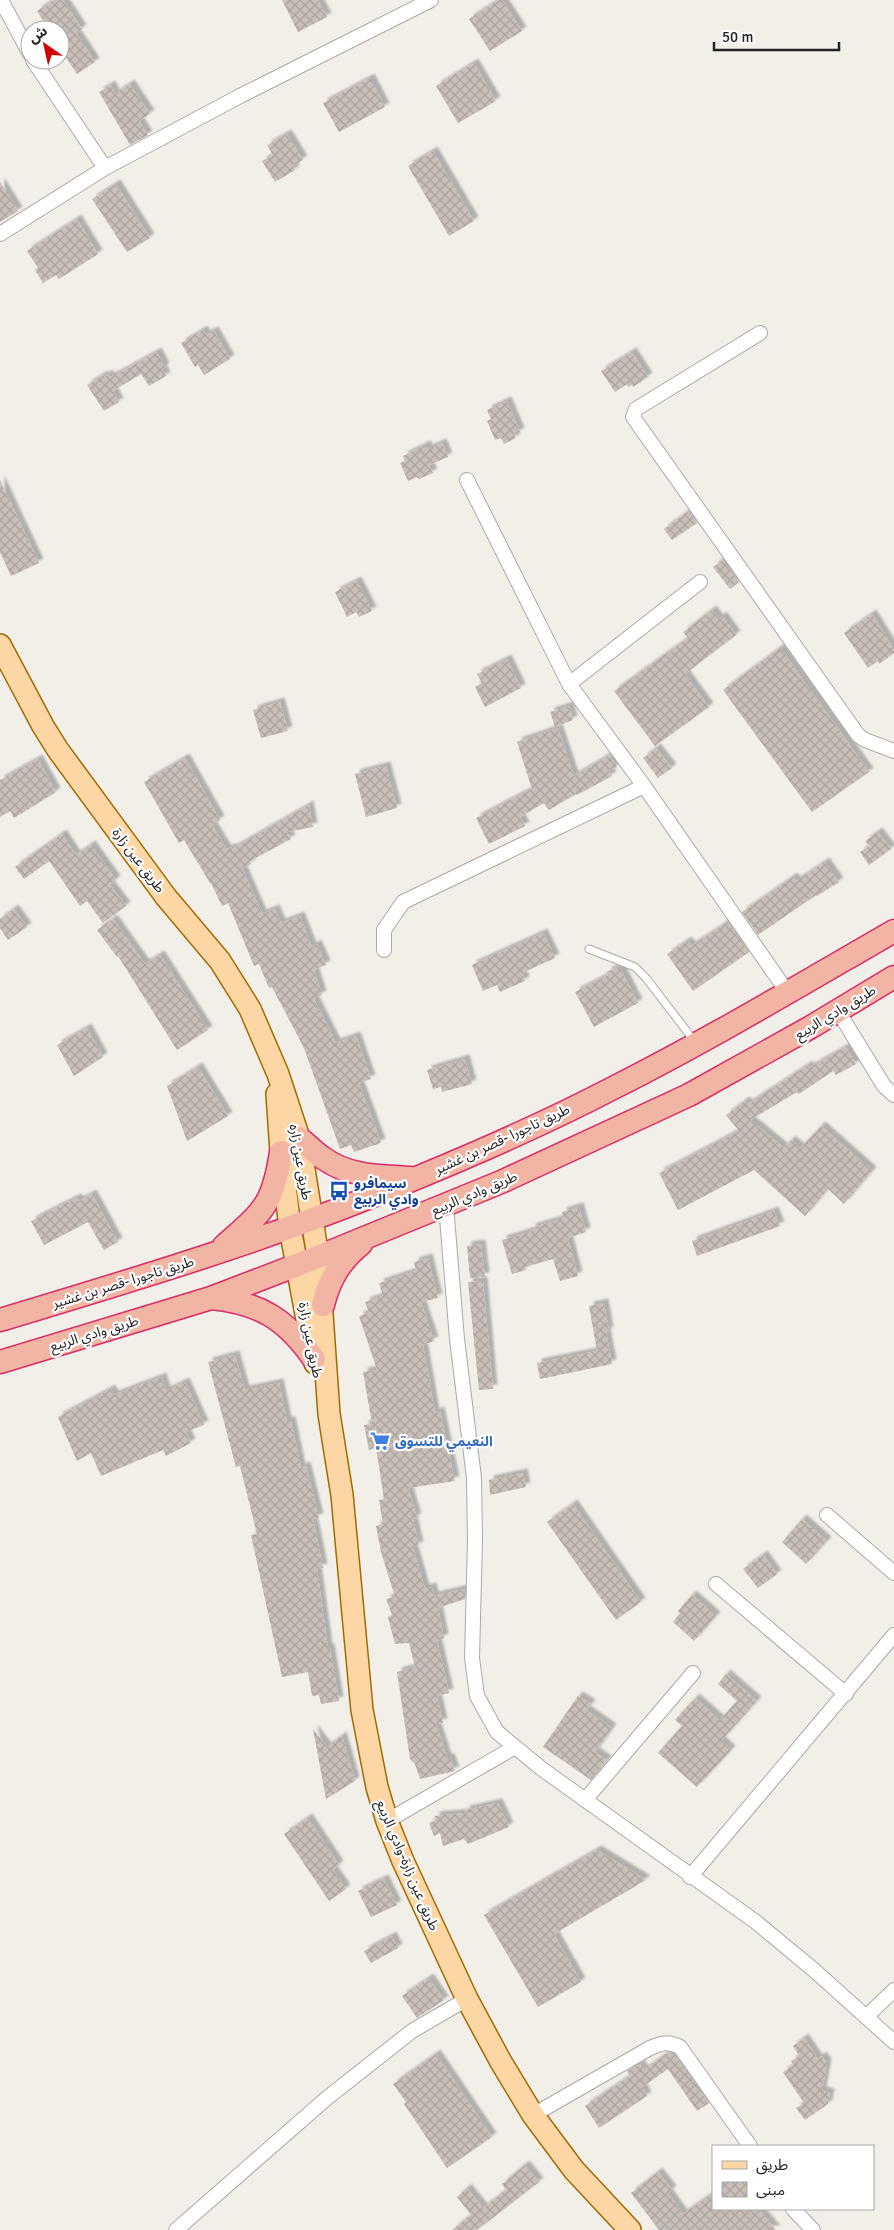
<svg xmlns="http://www.w3.org/2000/svg" width="894" height="2230" viewBox="0 0 894 2230" font-family="Signika,'Noto Sans Arabic',sans-serif">
  <defs>
    <pattern id="building-cross-hatch" width="8" height="8" patternUnits="userSpaceOnUse" patternTransform="scale(1.25)"><rect width="8" height="8" fill="#c7bfb8"/><path d="M0 0l8 8M0 8l8-8" fill="none" stroke="#aba49e"/></pattern>
    <filter id="shadow"><feDropShadow dx="4.5" dy="-4.5" stdDeviation="1" flood-color="#0004"/></filter>
  </defs>
  <rect width="100%" height="100%" fill="#f2efe9"/>
  <path fill="url(#building-cross-hatch)" filter="url(#shadow)" d="M54,0H63L82,29L76,33L95,62L77,74L60,49V30H49L37,11Z
    M282,0H318L327,17L298,32Z
    M499,0H502L522,31L490,51L469,19Z
    M474,63L496,101L458,123L436,86Z
    M370,78L385,107L339,132L323,103Z
    M130,84L150,114L139,121L148,135L130,145L99,92L111,85L115,94Z
    M287,134L303,160L293,166L295,170L275,182L262,161L273,155L267,145Z
    M433,151L474,221L449,236L408,166Z
    M0,182L18,211L0,222Z
    M116,184L150,238L127,252L92,199Z
    M77,219L98,254L59,279L56,275L43,283L35,270L38,268L27,251Z
    M203,330L206,335L214,331L230,359L204,375L198,365L195,367L181,343Z
    M157,352L165,367L162,369L166,376L149,386L141,374L113,391L119,402L104,411L87,385L103,375L104,377L108,374L110,377L117,374Z
    M632,352L648,377L633,387L632,385L628,387L627,384L615,392L601,371Z
    M507,401L520,432L514,435L516,438L504,444L501,438L495,440L487,421L491,419L487,410Z
    M442,443L448,457L429,465L433,473L419,479L417,477L408,481L400,463L405,461L403,456L426,445L428,449Z
    M0,480L39,563L11,576L0,552Z
    M689,511L697,523L672,540L664,529Z
    M723,560L739,582L730,589L713,567Z
    M357,581L372,611L359,617L356,612L347,617L335,592Z
    M712,610L719,619L722,616L736,635L685,674L709,707L655,746L614,691L688,638L683,632Z
    M872,614L894,650V653L879,664L878,661L868,668L844,633Z
    M780,648L869,772L812,812L723,690Z
    M507,659L521,688L485,707L475,687L482,683L477,674Z
    M280,702L288,731L261,738L253,710Z
    M569,706L573,720L555,727L550,712Z
    M558,728L574,776L610,755L617,767L609,771L612,776L577,795L576,794L549,810L544,803L520,817L525,826L489,844L476,818L532,789L517,742Z
    M656,748L672,768L658,778L643,758Z
    M185,758L220,820L212,825L227,850L231,847L232,849L309,805L313,827L287,832L291,839L250,861L251,864L242,868L262,914L275,909L281,923L300,916L312,947L317,944L326,965L314,970L322,995L314,999L336,1043L356,1036L371,1079L359,1083L381,1143L354,1152L351,1145L340,1149L304,1048L272,987L269,988L259,964L254,966L228,903L222,906L211,883H210L184,840L179,843L144,782Z
    M38,759L56,792L14,818L10,811L0,817V780Z
    M386,766L397,808L366,817L355,774Z
    M878,832L891,849L869,865L860,852L869,846L865,841Z
    M62,834L76,855L91,845L116,880L110,885L126,906L103,923L87,901L80,906L49,861L24,879L15,867Z
    M825,862L839,882L817,896L816,895L758,935L742,912L793,877L796,881Z
    M14,909L27,927L8,940L0,928V919Z
    M113,919L145,964L160,955L208,1030L177,1050L118,956L117,957L97,930Z
    M728,922L749,952L693,991L667,954L687,941L691,946Z
    M543,933L555,958L522,973L525,981L500,992L497,985L483,991L472,965Z
    M619,966L638,1003L594,1027L575,992L608,975L607,972Z
    M87,1028L103,1057L74,1076L57,1045Z
    M846,1047L856,1064L836,1075L833,1071L799,1094L797,1092L750,1120L784,1148L791,1140L800,1148L821,1126L872,1171L844,1204L828,1189L805,1216L754,1170L678,1210L659,1173L739,1131L726,1115L745,1101L748,1104L808,1065L809,1068Z
    M465,1059L472,1084L442,1092L441,1087L433,1089L427,1070Z
    M198,1067L228,1116L187,1141L167,1086Z
    M92,1194L118,1242L104,1250L88,1222L44,1245L31,1221L58,1207L77,1198L79,1201Z
    M579,1207L586,1232L568,1238L578,1276L560,1281L553,1259L525,1267L526,1270L512,1274L502,1240L532,1231L531,1228L564,1218L562,1212Z
    M774,1211L780,1226L697,1256L692,1241Z
    M481,1244L485,1277L470,1278L467,1246Z
    M428,1258L438,1298L421,1302L434,1341L423,1345L435,1413L440,1411L455,1481L408,1488L417,1518L413,1519L419,1546L413,1547L425,1589L432,1587L434,1596L464,1589L465,1592V1599L438,1608L444,1638L437,1641L449,1693L437,1696L443,1723L436,1724L447,1758H450L455,1771L420,1779L415,1764L410,1759L397,1672L415,1667L409,1643L395,1644L388,1617L392,1615L386,1599L395,1597L381,1552L376,1526L383,1524L379,1500L384,1499L376,1448L369,1450L364,1425L372,1424L363,1372L377,1370L359,1316L369,1313L365,1302L383,1296L379,1283L416,1271L414,1262Z
    M483,1281L493,1389L479,1390L468,1282Z
    M604,1303L609,1331L606,1332L612,1364L540,1379L537,1363L597,1351L589,1306Z
    M235,1355L245,1390L279,1383L287,1421H291L301,1468L306,1466L319,1518L313,1519L323,1568L317,1569L328,1648H330L339,1701L321,1704L319,1695L312,1696L308,1672L282,1677L251,1535L257,1534L240,1466L236,1467L208,1362Z
    M162,1377L166,1391L185,1382L204,1425L186,1432L191,1443L166,1456L163,1450L101,1476L91,1453L77,1461L58,1417L111,1389L114,1395Z
    M523,1473L526,1487L490,1495L489,1480Z
    M573,1504L641,1602L616,1620L547,1522Z
    M802,1519L827,1541L806,1564L782,1542Z
    M763,1555L777,1574L758,1588L743,1569Z
    M692,1595L716,1616L694,1641L673,1622L680,1613L678,1611Z
    M726,1674L757,1701L721,1741L731,1750L697,1787L658,1753L682,1726L675,1720L695,1698L720,1720L737,1701L718,1684Z
    M578,1696L591,1704L586,1710L612,1728L595,1752L607,1760L591,1780L543,1747Z
    M313,1729L327,1747L342,1736L355,1781L326,1799Z
    M498,1803L509,1827L468,1844L464,1839L443,1846L440,1833L434,1836L429,1823L436,1820L435,1816L466,1813L465,1810Z
    M308,1818L339,1865L333,1870L346,1889L329,1901L284,1834Z
    M597,1850L646,1880L554,1934L581,1982L538,2007L484,1915Z
    M384,1879L397,1905L371,1917L358,1891Z
    M392,1936L398,1948L371,1963L364,1951Z
    M429,1978L444,2000L417,2018L402,1996Z
    M804,2038L818,2059L822,2056L827,2063L822,2091L830,2093L828,2104L805,2120L796,2108L804,2103L783,2072L794,2065L791,2061L799,2056L793,2046Z
    M669,2052L674,2054L709,2103L697,2111L668,2069L642,2087L647,2096L599,2128L585,2106L630,2076L627,2071L640,2064L644,2070Z
    M436,2054L492,2137L447,2168L404,2104L406,2102L393,2084Z
    M525,2165L539,2182L477,2230H452L471,2215L457,2197L467,2188L483,2208L506,2190L502,2184Z
    M658,2172L672,2190L668,2193L683,2214L713,2193V2209H758L776,2230H659L631,2193Z"/>
  <g fill="none" stroke-linecap="round" stroke-linejoin="round">
    <defs>
      <path id="service" d="M589,949L635,967L646,978L695,1042"/>
      <path id="minor" d="M1,0L30,54
        M33,60L105,168
        M0,234L105,168L240,96L431,0
        M760,333L636,409L633,417L858,735L865,740L894,751
        M467,480L569,684L644,786L788,993
        M569,684L700,582
        M384,950V930L403,902L644,786
        M838,1011L884,1086L894,1095
        M446,1205L457,1339L474,1478L475,1540L472,1658L477,1696L497,1732L542,1769L756,1922L815,1971L894,2042
        M827,1515L894,1573
        M716,1584L846,1694
        M585,1800L693,1673
        M387,1821L515,1747
        M690,1877L894,1635
        M866,2017L894,1990
        M533,2115L650,2048C662,2043 668,2041 680,2047L750,2146
        M793,2209L813,2230
        M176,2230L327,2098L412,2031L467,1999"/>
      <path id="primary" d="M0,645L43,726L58,750L166,897L220,961L250,1009L278,1074L299,1138L318,1257L329,1414L342,1495L362,1710L377,1787L387,1821L403,1861L467,1999L501,2062L533,2115L574,2170L630,2230
        M277,1094L281,1152L290,1228L315,1363"/>
      <path id="trunk" d="M299,1138C307,1144 314,1152 323,1158C349,1177 380,1176 410,1178
        M224,1246C263,1211 273,1206 281,1152
        M212,1298C260,1303 286,1319 314,1359
        M323,1305C329,1280 340,1261 361,1244
        M0,1320C140,1278 280,1236 414,1179C482,1151 550,1121 615,1087C710,1039 802,984 894,931
        M0,1362L211,1298L318,1257L501,1182L689,1095L811,1027L894,977"/>
    </defs>
    <use href="#service" stroke="#a9a9a9" stroke-width="9"/>
    <use href="#minor" stroke="#a9a9a9" stroke-width="16"/>
    <use href="#primary" stroke="#a06b00" stroke-width="24"/>
    <use href="#trunk" stroke="#dc2a67" stroke-width="25"/>
    <use href="#service" stroke="#fff" stroke-width="7"/>
    <use href="#minor" stroke="#fff" stroke-width="14"/>
    <use href="#primary" stroke="#fcd6a4" stroke-width="21"/>
    <use href="#trunk" stroke="#f2b4a3" stroke-width="22"/>
  </g>
  <defs>
    <symbol id="bus-bare" viewBox="-9 -9 18 18"><path d="M-5-6H5V4H4V6H2V4H-2V6H-4V4H-5ZM-3.5-4V0h7V-4ZM-3.5 1.2v1.5H-2V1.2ZM2 1.2v1.5H3.5V1.2Z" fill="#1a4fb4" stroke="#fff" stroke-width="2.5" paint-order="stroke"/></symbol>
    <symbol id="supermarket-bare" viewBox="-9 -9 18 18"><path d="M-6-5.5h2.5l.6 2H6L4.5 2H-2.5L-4.4-4H-6ZM-1.5 3.2a1.3 1.3 0 1 0 .1 0ZM3 3.2a1.3 1.3 0 1 0 .1 0Z" fill="#3f7fe0" stroke="#fff" stroke-width="2.5" paint-order="stroke"/></symbol>
  </defs>
  <g fill-rule="evenodd">
    <use href="#bus-bare" x="325" y="1177" width="28" height="28"/>
    <use href="#supermarket-bare" x="366" y="1427" width="28" height="28"/>
  </g>
  <g text-anchor="middle" stroke-width="4.5" stroke-linejoin="round" paint-order="stroke">
    <g font-size="14" fill="#222" stroke="#fff">
      <text transform="translate(139 860) rotate(53)" y="5">طريق عين زارة</text>
      <text transform="translate(835 1012) rotate(-31)" y="5">طريق وادي الربيع</text>
      <text transform="translate(502 1139) rotate(-25)" y="5">طريق تاجورا -قصر بن غشير</text>
      <text transform="translate(301 1162) rotate(80)" y="5">طريق عين زاره</text>
      <text transform="translate(474 1193) rotate(-23)" y="5">طريق وادي الربيع</text>
      <text transform="translate(123 1282) rotate(-17)" y="5">طريق تاجورا -قصر بن غشير</text>
      <text transform="translate(94 1333) rotate(-17)" y="5">طريق وادي الربيع</text>
      <text transform="translate(311 1340) rotate(79)" y="5">طريق عين زارة</text>
      <text transform="translate(408 1865) rotate(67)" y="5">طريق عين زارة-وادي الربيع</text>
    </g>
    <g font-size="14" font-weight="bold" fill="#164399" stroke="#fff" text-anchor="start">
      <text x="354" y="1188">سيمافرو<tspan x="354" dy="16">وادي الربيع</tspan></text>
    </g>
    <g font-size="14" font-weight="bold" fill="#366cbe" stroke="#fff" text-anchor="start">
      <text x="395" y="1446">النعيمي للتسوق</text>
    </g>
  </g>
  <rect x="712" y="2145" width="162" height="65" fill="#ffffff" stroke="#a7a7a7"/>
  <rect x="722" y="2161" width="25" height="8" fill="#fcd6a4" stroke="#a7a7a7"/>
  <text x="756" y="2170" font-size="15" fill="#222222">طريق</text>
  <rect x="722" y="2182" width="25" height="15" fill="url(#building-cross-hatch)" stroke="#a7a7a7"/>
  <text x="756" y="2195" font-size="15" fill="#222222">مبنى</text>
  <g transform="translate(45 45) rotate(326)"><circle r="24" fill="#ffffff" stroke="#a7a7a7"/>
  <path d="M0-4L9 19L0 12L-9 19Z" fill="#d40000"/>
  <text y="-8" font-size="14" font-weight="bold" text-anchor="middle" fill="#222222">ش</text>
  </g>
  <path d="M714 42v8h125v-8" fill="none" stroke="#222222" stroke-width="2.5"/>
  <text x="722" y="42" font-size="15" fill="#222222" stroke="#ffffff" stroke-width="4" paint-order="stroke">50 m</text>
</svg>
